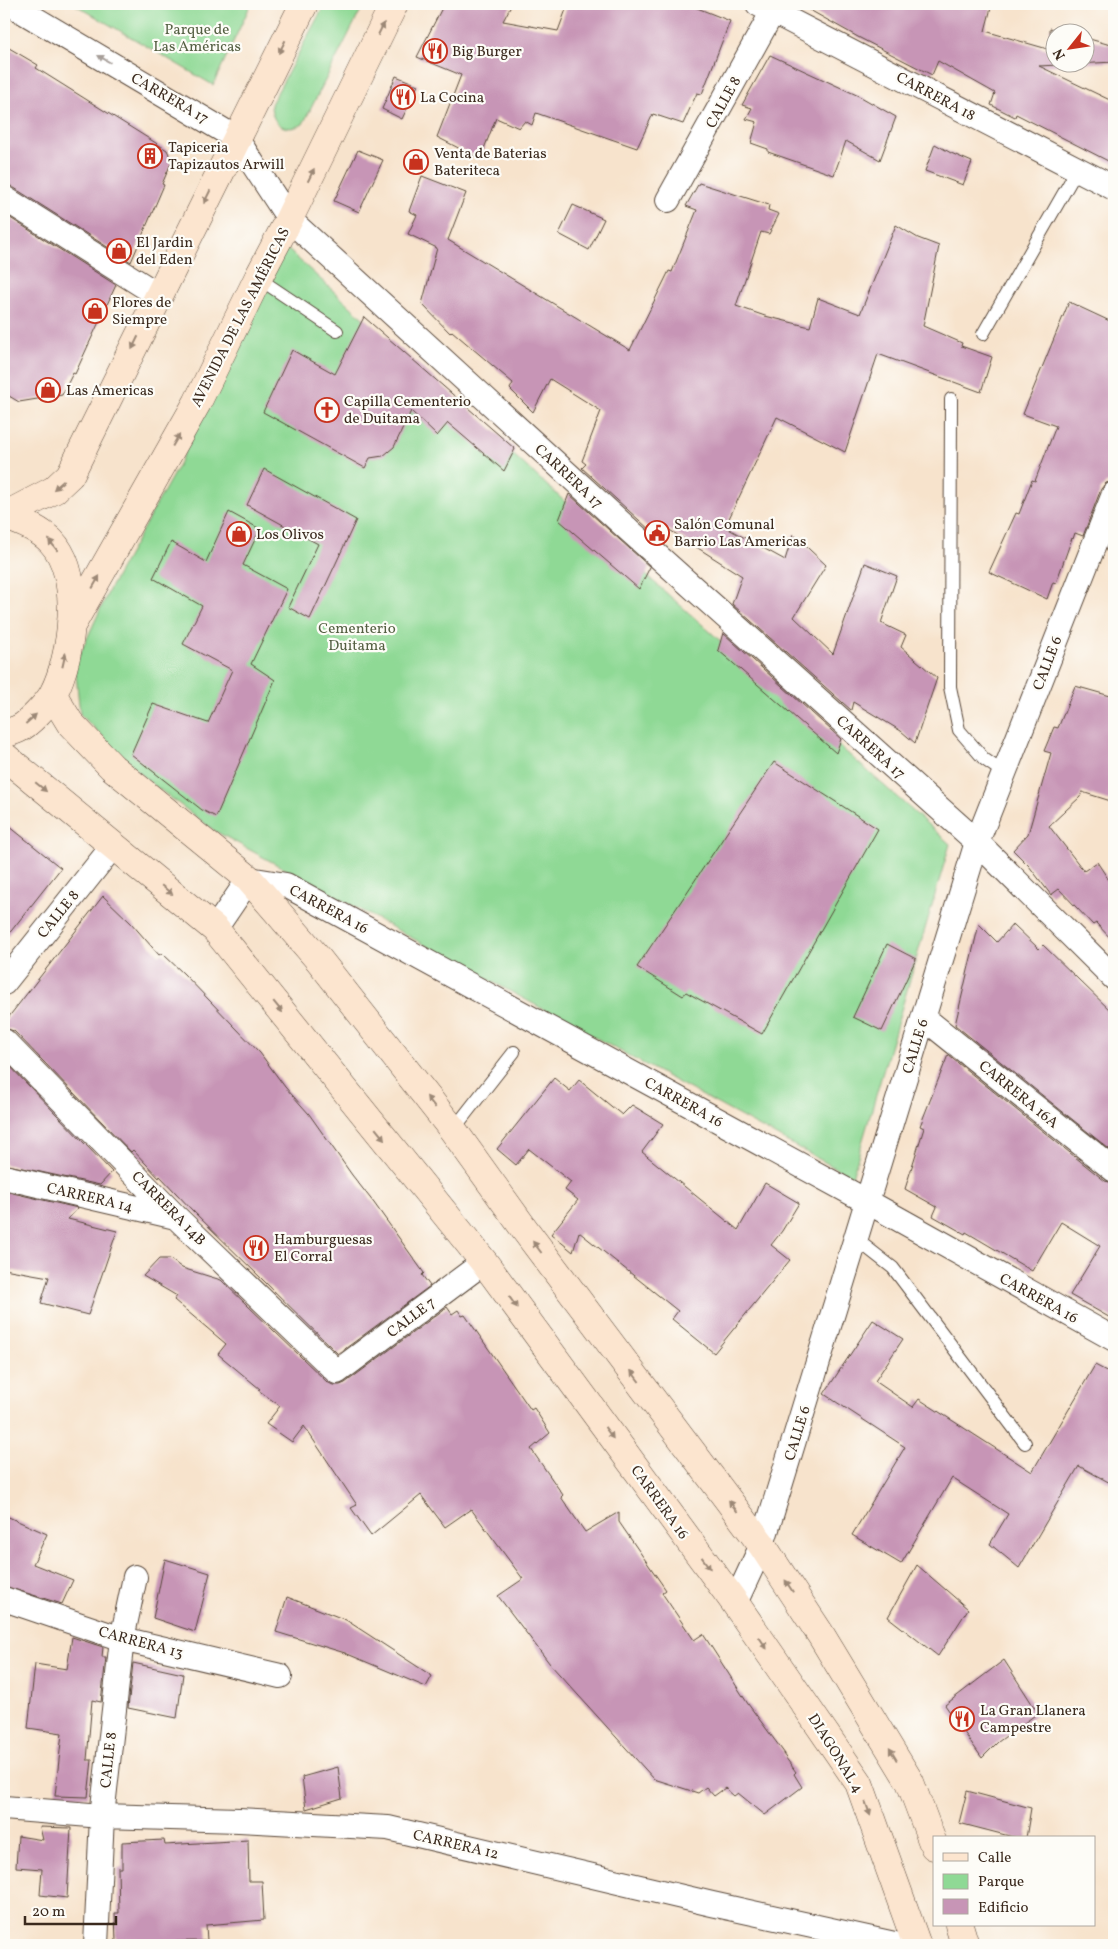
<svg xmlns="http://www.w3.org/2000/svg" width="1118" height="1949" viewBox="0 0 1118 1949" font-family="Vollkorn,serif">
  <rect width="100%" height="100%" fill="#fdfcf7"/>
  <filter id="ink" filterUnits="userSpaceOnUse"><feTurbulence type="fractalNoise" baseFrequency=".02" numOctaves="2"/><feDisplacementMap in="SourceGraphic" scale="10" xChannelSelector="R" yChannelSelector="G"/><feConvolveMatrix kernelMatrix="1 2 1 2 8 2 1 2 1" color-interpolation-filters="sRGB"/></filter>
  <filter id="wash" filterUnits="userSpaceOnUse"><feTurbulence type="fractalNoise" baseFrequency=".0096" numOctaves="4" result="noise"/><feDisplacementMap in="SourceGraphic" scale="20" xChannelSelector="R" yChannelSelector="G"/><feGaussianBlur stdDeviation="1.12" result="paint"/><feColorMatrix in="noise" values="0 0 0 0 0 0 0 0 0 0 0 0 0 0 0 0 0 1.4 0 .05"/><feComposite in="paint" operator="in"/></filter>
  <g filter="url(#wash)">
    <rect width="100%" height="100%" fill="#f7e3cc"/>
    <path fill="#8fd995" stroke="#65825a" d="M74,4H251L213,85Z
      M325,4H364L303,124C285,134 271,124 271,104Z
      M285,247L628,559L950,844L852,1177L215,831L147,780L80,714L75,665L110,588L178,466Z"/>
    <g id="blocks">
      <path fill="#c795b6" d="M444,4H512L503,21L558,31L568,4H687L730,21L702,94L697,93L683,124L653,114L637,148L536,113L532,125L525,121L519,128L496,118L480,159L437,137L461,75L417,57Z
        M799,4H992L985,31L1051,50L1050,28L1065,32H1056V62H1086V38L1114,46V62L1039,66L1114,102V164L1016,114L1015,117L991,105L995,93L938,61L932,75L858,37Z
        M4,45L38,65L36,68L167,150L172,161L162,184L164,185L131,262L11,186L4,184Z
        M770,55L861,97L896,117L880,160L846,141L834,175L768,152V149L751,143L757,122L746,119L752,108L742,105Z
        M396,76L418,85L402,119L382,109Z
        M935,144L951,153L972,162L963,185L925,171Z
        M358,150L383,160L359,212L334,201Z
        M422,176L466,193L448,240L630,350L669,271L672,272L697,210L686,206L699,183L769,205L768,210L779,214L769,234L761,232L736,306L765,316L810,327L818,298L860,314L896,225L918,238L939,246L923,326L962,343L961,346L992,357L981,392L878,354L845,452L777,417L725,527L785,560L793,534L826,565L794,617L833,654L865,563L897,576L881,623L906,635L901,647L937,678L915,743L901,731L853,702L851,710L732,604L742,576L668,529L662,541L582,468L586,464L582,461L601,411L550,379L533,412L510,389L513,383L452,331L450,333L422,304L437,248L408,234L417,215L409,211Z
        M573,205L604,219L589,250L559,234Z
        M4,214L116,285L75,374L73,373L62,395L19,402L4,393Z
        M1069,302L1114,323V481L1106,483L1101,489L1083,536L1075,533L1073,539L1072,538L1056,583L1053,582L1047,599L989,572L1016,513L1019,514L1032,480L1035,481L1056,426L1023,414Z
        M364,317L515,449L504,471L448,423L437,436L411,411L394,447L383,456L370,458L365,468L263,412L292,350L335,374Z
        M264,469L356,520L310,619L288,607L318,544L247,505Z
        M569,494L650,567L639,589L559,520Z
        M229,512L260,529L243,565L287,589L251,664L275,680L216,817L202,810L131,754L153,704L208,723L232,670L183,644L202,606L153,578L171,542L206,562Z
        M723,633L841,739L836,753L718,650Z
        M1075,686L1114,697V802L1082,792L1080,797L1049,826L1084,871L1097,862L1114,888V942L1096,923L1093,925L1059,889L1051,895L1029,866L1013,850L1028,834L1051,753L1044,751L1054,727L1058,728Z
        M774,762L878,829L762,1034L686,992L683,996L637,967Z
        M4,822L61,868L4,940Z
        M103,896L131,923L159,955L162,953L184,974L260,1053L285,1087L309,1114L352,1175L374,1203L424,1273L422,1275L430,1286L338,1354L192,1210L160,1176L159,1178L133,1150L131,1152L14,1031L4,1028V1023Z
        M979,924L997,942L1013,924L1039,949L1043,945L1114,1014V1153L955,1025Z
        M887,944L916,959L882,1031L853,1017Z
        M948,1055L1105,1181L1114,1183V1320L1070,1295L1100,1246L1061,1222L1032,1271L966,1232L965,1234L933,1216L937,1207L905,1189L924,1128L920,1126Z
        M4,1060L112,1172L100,1185L4,1164Z
        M554,1078L570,1091L579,1080L622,1115L632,1105L663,1124L642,1152L738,1230L765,1183L799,1203L782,1231L771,1245L790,1260L714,1353L672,1319L678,1311L579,1232L573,1252L551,1234L578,1200L565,1190L571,1182L529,1149L516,1165L497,1149Z
        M4,1191L78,1208L68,1219L117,1231L88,1315L41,1303L49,1277L4,1269Z
        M159,1259H170L182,1268L221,1280L327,1382L333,1385H340L345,1383L447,1307L452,1314L458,1310L462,1316L465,1315L531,1410L534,1408L550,1433L531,1449L563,1495L561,1497L585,1532L619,1512V1522L666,1590L662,1593L694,1640L703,1634L748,1704L785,1754H783L796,1772L794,1774L802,1787L765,1815L738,1793L734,1796L725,1788L714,1796L706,1787L698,1793L654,1779L550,1664L498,1596L523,1579L471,1509L445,1527L421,1495L371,1536L351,1508L357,1505L304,1426L292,1442L266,1424L280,1406L258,1390L260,1389L218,1354L226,1344L174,1300L177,1296L143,1276Z
        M873,1320L903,1339L875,1381L913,1407L919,1399L1032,1472L1095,1365L1114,1375V1485L1079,1466L1019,1568L990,1544L1008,1514L952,1478L901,1564L852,1535L905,1447L824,1394Z
        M4,1515L47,1534L33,1564L73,1580L62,1604L4,1586Z
        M165,1559L210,1573L195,1632L153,1618Z
        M917,1565L968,1609L938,1656L888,1617Z
        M287,1597L346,1620L432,1676L426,1687L345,1653L276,1632Z
        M72,1637L103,1647L102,1657H106L101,1702L92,1700L87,1760H92L88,1797L55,1796L62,1733L28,1728L35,1664L67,1669Z
        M1004,1660L1038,1713L998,1742L982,1758L945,1705Z
        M133,1663L183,1674L177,1718L128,1708Z
        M338,1767L342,1798L306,1809L302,1777Z
        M967,1791L1031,1808L1026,1838H1017L959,1823Z
        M40,1827L71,1828L67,1898L40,1895L42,1869L16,1867L18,1836L43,1840Z
        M164,1840L165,1845L248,1840L249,1881H262L264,1920L206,1925L207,1941L116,1942L115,1913H119L118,1868H122V1842Z"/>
    </g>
  </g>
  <g filter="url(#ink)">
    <use href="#blocks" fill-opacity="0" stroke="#574638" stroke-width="1"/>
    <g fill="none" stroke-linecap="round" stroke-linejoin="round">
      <defs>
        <path id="service" d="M258,278L337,331
          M983,334L1077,170
          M951,399L950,687L959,730L984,759L1004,773
          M453,1130L514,1052
          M856,1239L893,1268L1025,1443"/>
        <path id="minor" d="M10,4L236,138L289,219L631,532L977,842L1114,978
          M758,4L1114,188
          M4,198L158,295
          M668,200L777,4
          M215,929L249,879L286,885L868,1202L1114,1339
          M4,983L113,846
          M924,1018L1114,1170
          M4,1041L176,1217L337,1372L484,1262
          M4,1177L176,1217
          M4,1599L122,1639L280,1676
          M735,1603L762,1545L977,842L1114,494
          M4,1808L102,1816L239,1820L388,1828L712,1904L899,1945
          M96,1945L102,1816L122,1639L135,1577"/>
        <path id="secondary" d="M4,516L54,490L70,475L304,4
          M4,516C20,521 38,528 51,541C83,574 73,656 53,694C48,703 28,725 18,729C14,731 9,732 4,734
          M72,624L197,403L258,278L289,219L394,4
          M53,695L70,723L112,767L249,879L319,960L453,1130L525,1230L762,1545L821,1635L910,1782L934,1846
          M4,756L215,929L484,1262L735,1603L859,1783L917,1945
          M959,1925L965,1945"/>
      </defs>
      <use href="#service" stroke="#574638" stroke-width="14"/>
      <use href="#minor" stroke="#574638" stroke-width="26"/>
      <use href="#secondary" stroke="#574638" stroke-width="29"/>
      <use href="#service" stroke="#fff" stroke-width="12"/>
      <use href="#minor" stroke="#fff" stroke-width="24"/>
      <use href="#secondary" stroke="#fce5cf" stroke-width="28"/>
    </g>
    <defs><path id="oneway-solid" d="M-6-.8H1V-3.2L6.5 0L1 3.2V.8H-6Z" transform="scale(1.25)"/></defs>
    <g fill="#9c8876">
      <use href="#oneway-solid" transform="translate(381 29) rotate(-64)"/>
      <use href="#oneway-solid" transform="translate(282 47) rotate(117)"/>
      <use href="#oneway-solid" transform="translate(311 175) rotate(-64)"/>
      <use href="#oneway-solid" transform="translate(207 197) rotate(116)"/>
      <use href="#oneway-solid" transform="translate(135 343) rotate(116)"/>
      <use href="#oneway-solid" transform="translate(176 440) rotate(-60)"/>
      <use href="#oneway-solid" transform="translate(59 485) rotate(139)"/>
      <use href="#oneway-solid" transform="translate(53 545) rotate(-128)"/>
      <use href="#oneway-solid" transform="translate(96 582) rotate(-60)"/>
      <use href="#oneway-solid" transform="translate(64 660) rotate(-77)"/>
      <use href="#oneway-solid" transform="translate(31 719) rotate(-42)"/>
      <use href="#oneway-solid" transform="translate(41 787) rotate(40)"/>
      <use href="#oneway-solid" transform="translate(167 890) rotate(39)"/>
      <use href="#oneway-solid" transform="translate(278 1007) rotate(51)"/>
      <use href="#oneway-solid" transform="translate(431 1102) rotate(-128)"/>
      <use href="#oneway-solid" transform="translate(380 1134) rotate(51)"/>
      <use href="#oneway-solid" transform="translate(537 1247) rotate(-127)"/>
      <use href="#oneway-solid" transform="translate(513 1302) rotate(54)"/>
      <use href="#oneway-solid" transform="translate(635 1376) rotate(-127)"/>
      <use href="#oneway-solid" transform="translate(609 1433) rotate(54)"/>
      <use href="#oneway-solid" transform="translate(733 1506) rotate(-127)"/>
      <use href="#oneway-solid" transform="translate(706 1563) rotate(54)"/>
      <use href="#oneway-solid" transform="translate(789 1586) rotate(-123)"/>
      <use href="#oneway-solid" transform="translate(763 1643) rotate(56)"/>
      <use href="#oneway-solid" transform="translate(893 1754) rotate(-121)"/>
      <use href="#oneway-solid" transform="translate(868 1809) rotate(70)"/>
    </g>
    <use fill="#a79f9a" href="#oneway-solid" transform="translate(104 59) rotate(-150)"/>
  </g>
  <defs>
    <symbol id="restaurant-ring" viewBox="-11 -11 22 22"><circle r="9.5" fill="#fdfcf7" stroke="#c8321e" stroke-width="1.5"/><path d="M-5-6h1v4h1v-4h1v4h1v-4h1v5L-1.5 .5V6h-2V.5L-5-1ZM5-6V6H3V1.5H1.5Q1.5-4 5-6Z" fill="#c8321e"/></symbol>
    <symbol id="building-ring" viewBox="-11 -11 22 22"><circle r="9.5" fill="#fdfcf7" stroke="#c8321e" stroke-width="1.5"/><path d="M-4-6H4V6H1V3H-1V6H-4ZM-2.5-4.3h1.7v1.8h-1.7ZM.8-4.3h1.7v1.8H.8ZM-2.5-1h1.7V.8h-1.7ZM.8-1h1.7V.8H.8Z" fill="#c8321e"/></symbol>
    <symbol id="shop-ring" viewBox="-11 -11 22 22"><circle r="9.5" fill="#fdfcf7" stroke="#c8321e" stroke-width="1.5"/><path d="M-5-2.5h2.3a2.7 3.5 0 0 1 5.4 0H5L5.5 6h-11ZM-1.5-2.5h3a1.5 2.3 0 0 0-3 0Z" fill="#c8321e"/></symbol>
    <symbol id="church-ring" viewBox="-11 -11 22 22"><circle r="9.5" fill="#fdfcf7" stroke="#c8321e" stroke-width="1.5"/><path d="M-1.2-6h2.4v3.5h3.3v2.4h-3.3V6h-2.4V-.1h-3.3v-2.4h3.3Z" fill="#c8321e"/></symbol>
    <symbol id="civic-ring" viewBox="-11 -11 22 22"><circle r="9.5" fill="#fdfcf7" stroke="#c8321e" stroke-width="1.5"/><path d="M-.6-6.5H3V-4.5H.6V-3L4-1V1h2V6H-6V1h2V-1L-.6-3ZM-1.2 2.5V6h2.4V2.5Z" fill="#c8321e"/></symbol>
  </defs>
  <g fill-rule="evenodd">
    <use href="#restaurant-ring" x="421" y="37" width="28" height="28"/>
    <use href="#restaurant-ring" x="389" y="83" width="28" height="28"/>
    <use href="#building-ring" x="136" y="142" width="28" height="28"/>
    <use href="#shop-ring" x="402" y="148" width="28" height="28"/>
    <use href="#shop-ring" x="105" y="237" width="28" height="28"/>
    <use href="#shop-ring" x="81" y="297" width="28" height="28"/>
    <use href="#shop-ring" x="34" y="376" width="28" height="28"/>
    <use href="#church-ring" x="313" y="396" width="28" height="28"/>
    <use href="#civic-ring" x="643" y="519" width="28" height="28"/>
    <use href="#shop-ring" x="225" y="520" width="28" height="28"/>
    <use href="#restaurant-ring" x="242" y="1234" width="28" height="28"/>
    <use href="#restaurant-ring" x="948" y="1705" width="28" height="28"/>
  </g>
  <g text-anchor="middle" stroke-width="4.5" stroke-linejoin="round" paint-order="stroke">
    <g font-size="15" fill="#545f42" stroke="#fdfcf7">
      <text x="197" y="34">Parque de<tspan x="197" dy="17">Las Américas</tspan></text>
      <text x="357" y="633">Cementerio<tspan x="357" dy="17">Duitama</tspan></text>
    </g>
    <g font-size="15" fill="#3b2a1e" stroke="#fdfcf7" text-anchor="start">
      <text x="452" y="56">Big Burger</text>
      <text x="420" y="102">La Cocina</text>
      <text x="168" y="152">Tapiceria<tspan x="168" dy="17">Tapizautos Arwill</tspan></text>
      <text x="434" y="158">Venta de Baterias<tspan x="434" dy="17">Bateriteca</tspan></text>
      <text x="136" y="247">El Jardin<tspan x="136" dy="17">del Eden</tspan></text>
      <text x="112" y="307">Flores de<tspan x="112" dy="17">Siempre</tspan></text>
      <text x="66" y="395">Las Americas</text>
      <text x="344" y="406">Capilla Cementerio<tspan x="344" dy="17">de Duitama</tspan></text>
      <text x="674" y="529">Salón Comunal<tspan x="674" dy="17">Barrio Las Americas</tspan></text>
      <text x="256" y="539">Los Olivos</text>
      <text x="274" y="1244">Hamburguesas<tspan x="274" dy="17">El Corral</tspan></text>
      <text x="980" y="1715">La Gran Llanera<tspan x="980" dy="17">Campestre</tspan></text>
    </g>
    <g font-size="15" fill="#3b2a1e" stroke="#fdfcf7">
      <text transform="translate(936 96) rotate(28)" y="5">CARRERA 18</text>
      <text transform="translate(170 98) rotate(30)" y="5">CARRERA 17</text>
      <text transform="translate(723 102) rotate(-61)" y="5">CALLE 8</text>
      <text transform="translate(240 317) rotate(-63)" y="5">AVENIDA DE LAS AMÉRICAS</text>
      <text transform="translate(569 476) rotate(43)" y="5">CARRERA 17</text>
      <text transform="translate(1047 663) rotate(-69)" y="5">CALLE 6</text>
      <text transform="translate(871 747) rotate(42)" y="5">CARRERA 17</text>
      <text transform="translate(329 909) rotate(28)" y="5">CARRERA 16</text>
      <text transform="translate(58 914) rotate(-51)" y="5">CALLE 8</text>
      <text transform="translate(915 1046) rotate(-73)" y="5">CALLE 6</text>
      <text transform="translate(1019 1094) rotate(39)" y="5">CARRERA 16A</text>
      <text transform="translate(684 1102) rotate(29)" y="5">CARRERA 16</text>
      <text transform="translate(90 1197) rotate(13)" y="5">CARRERA 14</text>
      <text transform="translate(169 1208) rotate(45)" y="5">CARRERA 14B</text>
      <text transform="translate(1039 1298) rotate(29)" y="5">CARRERA 16</text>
      <text transform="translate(411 1317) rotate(-37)" y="5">CALLE 7</text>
      <text transform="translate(797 1433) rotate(-73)" y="5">CALLE 6</text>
      <text transform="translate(660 1502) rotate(54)" y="5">CARRERA 16</text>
      <text transform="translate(141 1642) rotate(15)" y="5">CARRERA 13</text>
      <text transform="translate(836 1753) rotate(58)" y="5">DIAGONAL 4</text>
      <text transform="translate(108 1760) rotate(-84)" y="5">CALLE 8</text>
      <text transform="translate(456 1844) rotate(13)" y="5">CARRERA 12</text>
    </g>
  </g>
  <rect width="1118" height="1949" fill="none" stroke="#fdfcf7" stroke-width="20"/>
  <rect x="933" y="1836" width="162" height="90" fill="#fdfcf7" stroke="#afa8a0"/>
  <rect x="943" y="1853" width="25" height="8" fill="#fce5cf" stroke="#afa8a0"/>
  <text x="978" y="1862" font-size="15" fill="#3b2a1e">Calle</text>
  <rect x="943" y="1874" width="25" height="15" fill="#8fd995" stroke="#afa8a0"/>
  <text x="978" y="1886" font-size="15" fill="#3b2a1e">Parque</text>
  <rect x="943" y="1899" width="25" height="15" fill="#c795b6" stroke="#afa8a0"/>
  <text x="978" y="1912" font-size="15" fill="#3b2a1e">Edificio</text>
  <g transform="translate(1070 48) rotate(240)"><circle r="24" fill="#fdfcf7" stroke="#afa8a0"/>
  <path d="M0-4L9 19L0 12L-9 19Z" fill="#c8321e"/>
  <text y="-8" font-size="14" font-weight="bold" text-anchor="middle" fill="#3b2a1e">N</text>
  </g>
  <path d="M25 1916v8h91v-8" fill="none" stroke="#3b2a1e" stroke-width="2.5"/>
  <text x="32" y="1916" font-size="15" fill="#3b2a1e" stroke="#fdfcf7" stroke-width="4" paint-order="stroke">20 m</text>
</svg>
